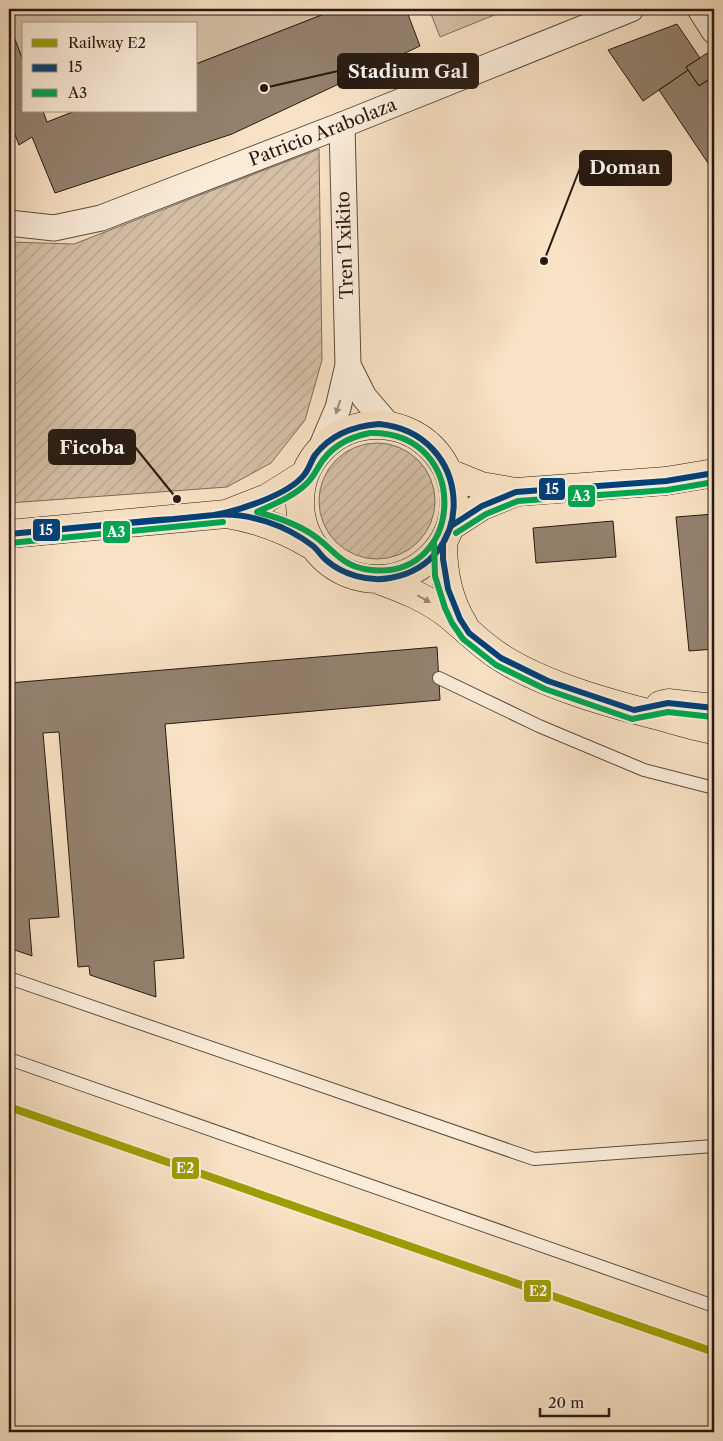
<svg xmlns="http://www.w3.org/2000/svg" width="723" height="1441" viewBox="0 0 723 1441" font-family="'Libre Caslon Text',serif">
  <defs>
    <pattern id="garden-furrows" width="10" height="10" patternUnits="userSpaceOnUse" patternTransform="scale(1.25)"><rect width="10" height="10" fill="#d4c0a7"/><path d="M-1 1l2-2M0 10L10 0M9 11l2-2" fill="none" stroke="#b6a48f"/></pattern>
  </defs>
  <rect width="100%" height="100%" fill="#f8e2c5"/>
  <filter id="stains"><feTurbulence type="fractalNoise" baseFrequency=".004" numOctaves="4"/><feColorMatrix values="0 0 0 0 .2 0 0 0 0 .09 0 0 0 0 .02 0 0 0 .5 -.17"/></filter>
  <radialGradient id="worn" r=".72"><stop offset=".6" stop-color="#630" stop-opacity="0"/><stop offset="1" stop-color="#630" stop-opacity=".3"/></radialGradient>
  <path fill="url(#garden-furrows)" stroke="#7d6d5c" d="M319,149L322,360L305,420L271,463L227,487L9,503V242L74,244Z
    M319 501a58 58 0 1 1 116 0a58 58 0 1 1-116 0Z"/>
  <path fill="#d4c0a7" stroke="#7d6d5c" d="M9,9H337L196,64V24H24V63L9,24Z
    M429,9H509L440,37Z"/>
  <path fill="#93826f" stroke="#261a12" d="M337,9H406L420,46L232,134L55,193L32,137L19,145L9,119V24L24,63V111H43L47,122L75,111H196V64Z
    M677,24L700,58L686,67L688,70L643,101L608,50Z
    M712,50L714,53V76L699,86L686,67Z
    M688,70L699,86L714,76V172L659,90Z
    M714,514V649L689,651L676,517Z
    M613,521L616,557L536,563L533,528Z
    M437,647L440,700L165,724L184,958L154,961L156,997L90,975L89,966L78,967L59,732L43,733L59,917L29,919L32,956L9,948V683Z"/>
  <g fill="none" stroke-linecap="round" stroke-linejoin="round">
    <defs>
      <path id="lane" d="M439,678L539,726L644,770L714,788
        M9,978L534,1159L714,1146
        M9,1059L714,1306"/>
      <g id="street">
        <path d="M700,9L714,31"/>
        <path id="s1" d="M9,223L54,228L101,218L342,125L631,9"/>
        <path d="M348,365L364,397L388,425"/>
        <path d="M321,448L338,408L348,365L342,125"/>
      </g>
      <path id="primary" d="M300 502a77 77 0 1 1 154 0a77 77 0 1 1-154 0Z
        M449,473L481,486L516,492
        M226,514C258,519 285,529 313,546
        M451,526L482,506L516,492L666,481L714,473
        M9,534L226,514L267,498L304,475
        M443,543C443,572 448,600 464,625
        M379,580C404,589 429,599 450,616C467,630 481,645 500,657C545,686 611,704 663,717C680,722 697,727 714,730
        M660,705L668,703L714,708"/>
    </defs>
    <use href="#lane" stroke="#5a4c3f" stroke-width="14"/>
    <use href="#street" stroke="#5a4c3f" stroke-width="27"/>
    <use href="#primary" stroke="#261a12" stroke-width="29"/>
    <use href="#lane" stroke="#faecd9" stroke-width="12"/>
    <use href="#street" stroke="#faecd9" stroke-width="25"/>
    <use href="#primary" stroke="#f8e2c5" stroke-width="28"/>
    <defs>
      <path id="bus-1" d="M379,424C473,433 480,562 390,578C369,582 343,575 326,560C321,556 318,550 313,546C286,525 248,512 214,515C238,511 288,495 304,475C309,469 311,461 315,455C331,434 354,426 379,424Z
        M714,473L666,481L516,492L482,506L451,526L443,543V559L448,589L460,619L469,633L501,658L548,681L634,710L668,703L714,708
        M174,519L9,534L157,520Z
        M174,519L214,515
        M174,519L214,515"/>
      <path id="bus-2" d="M370,433C473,431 465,580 371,570C341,567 335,550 313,535C297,524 276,517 257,512C274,504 292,497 305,485C312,479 315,473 319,466C330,447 349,437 370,433Z
        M456,533L486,514L518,501L667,490L714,482
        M10,543L223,522
        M434,543L435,576L445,608L452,623L463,639L496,665L545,689L632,719L668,712L713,717"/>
    </defs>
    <use href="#bus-1" stroke="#faecd9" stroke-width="10"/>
    <use href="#bus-2" stroke="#faecd9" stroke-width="10"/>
    <use href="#bus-1" stroke="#004079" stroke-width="6"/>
    <use href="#bus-2" stroke="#00a651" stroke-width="6"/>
    <defs>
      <path id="rail-1" d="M9,1107L714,1352"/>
    </defs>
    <use href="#rail-1" stroke="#faecd9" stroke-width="11"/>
    <use href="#rail-1" stroke="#9e9d04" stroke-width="8"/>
  </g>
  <defs><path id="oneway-solid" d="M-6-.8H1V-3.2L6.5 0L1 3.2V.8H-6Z" transform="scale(1.25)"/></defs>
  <use fill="#9b8e7f" href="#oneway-solid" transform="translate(338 407) rotate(108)"/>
  <use fill="#9a8874" href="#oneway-solid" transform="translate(424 599) rotate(29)"/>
  <g text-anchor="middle" stroke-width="4" stroke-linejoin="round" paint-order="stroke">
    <g font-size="18" fill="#261a12" stroke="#faecd9">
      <text dy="6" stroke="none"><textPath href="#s1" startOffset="331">Patricio Arabolaza</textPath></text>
      <text transform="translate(345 245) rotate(-92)" y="6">Tren Txikito</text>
    </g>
  </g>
  <path fill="none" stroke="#261a12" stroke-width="2" d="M264 88L338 71M544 261L580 168M177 499L135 447"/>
  <g fill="#261a12" stroke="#faecd9" stroke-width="2">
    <circle cx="264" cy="88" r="5"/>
    <circle cx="544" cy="261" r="5"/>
    <circle cx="177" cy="499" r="5"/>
  </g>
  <g fill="#261a12" stroke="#261a12" stroke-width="2">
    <rect x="338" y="54" width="140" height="34" rx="5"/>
    <rect x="580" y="151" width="91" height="34" rx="5"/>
    <rect x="49" y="430" width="86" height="34" rx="5"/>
  </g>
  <g font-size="19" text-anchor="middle" font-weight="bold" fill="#fff">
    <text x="408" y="78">Stadium Gal</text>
    <text x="625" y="174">Doman</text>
    <text x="92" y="454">Ficoba</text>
  </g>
  <g stroke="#faecd9" stroke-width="2">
    <rect x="538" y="477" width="28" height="24" rx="5" fill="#004079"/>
    <rect x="567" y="484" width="29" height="24" rx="5" fill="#00a651"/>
    <rect x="32" y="518" width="29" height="24" rx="5" fill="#004079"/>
    <rect x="102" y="520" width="29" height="24" rx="5" fill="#00a651"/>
    <rect x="171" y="1156" width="29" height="24" rx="5" fill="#9e9d04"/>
    <rect x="523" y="1279" width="29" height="24" rx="5" fill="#9e9d04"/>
  </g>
  <g font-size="14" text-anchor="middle" font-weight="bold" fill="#fff">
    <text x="552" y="494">15</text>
    <text x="581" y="501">A3</text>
    <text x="46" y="535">15</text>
    <text x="116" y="537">A3</text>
    <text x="185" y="1173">E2</text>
    <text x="538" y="1296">E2</text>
  </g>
  <rect width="723" height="1441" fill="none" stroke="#f8e2c5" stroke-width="30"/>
  <rect x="10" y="10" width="703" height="1421" fill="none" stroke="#261a12" stroke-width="2.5"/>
  <rect x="15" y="15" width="693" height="1411" fill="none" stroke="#261a12"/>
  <rect x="22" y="22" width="175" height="90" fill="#faecd9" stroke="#a59889"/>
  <rect x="32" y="39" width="25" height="8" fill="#9e9d04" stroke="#a59889"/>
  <text x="68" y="48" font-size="15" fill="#261a12">Railway E2</text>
  <rect x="32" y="64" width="25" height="8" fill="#004079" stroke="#a59889"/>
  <text x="68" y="72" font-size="15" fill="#261a12">15</text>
  <rect x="32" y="89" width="25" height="8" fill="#00a651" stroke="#a59889"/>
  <text x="68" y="98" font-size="15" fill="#261a12">A3</text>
  <path d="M540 1408v8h69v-8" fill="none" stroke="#261a12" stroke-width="2.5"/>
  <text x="548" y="1408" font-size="15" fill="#261a12" stroke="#faecd9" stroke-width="4" paint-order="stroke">20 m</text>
  <rect width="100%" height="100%" filter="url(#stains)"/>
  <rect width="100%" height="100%" fill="url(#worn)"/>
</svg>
